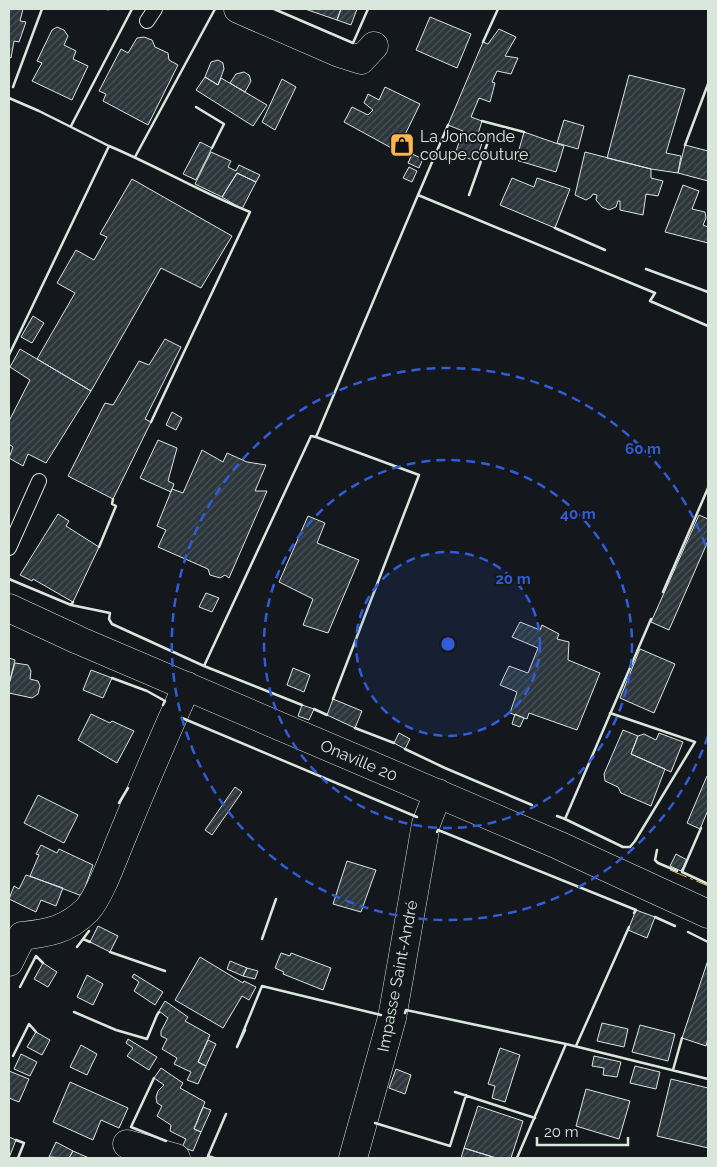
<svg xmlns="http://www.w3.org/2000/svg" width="717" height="1167" viewBox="0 0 717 1167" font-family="Raleway,sans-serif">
  <defs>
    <pattern id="building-hatch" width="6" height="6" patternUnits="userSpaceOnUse" patternTransform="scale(1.25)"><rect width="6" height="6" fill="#2c363c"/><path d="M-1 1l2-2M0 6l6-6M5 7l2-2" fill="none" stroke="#4a5358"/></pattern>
  </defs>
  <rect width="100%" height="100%" fill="#14181c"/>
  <path fill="url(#building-hatch)" stroke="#d8e6dc" d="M9,9H23L20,21L26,22L19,42L14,41L11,58L9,57Z
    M305,9H341L337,20Z
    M341,9H357L351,25L337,20Z
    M430,17L471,34L457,68L416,50Z
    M57,27L64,30L68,36L64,45L76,51L73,59L88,66L72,100L32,81L42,63L37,61L52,30Z
    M499,29L516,37L505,56L518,58L511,74L497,71L492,82L495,83L490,102L479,98L471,117L482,121L478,134L484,137L476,161L455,154L463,131L448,125L483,42L488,44Z
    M144,37L152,40L155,47L168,53L169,60L178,65L148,125L103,101L106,94L99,91L121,49L128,53L137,38Z
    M218,60L223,63L224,69L218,85L205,77L211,62Z
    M244,72L249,75L251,81L245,92L230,83L236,74Z
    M629,75L685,89L666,153L681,156L678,173L651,169L607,158Z
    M205,77L218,85L221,78L267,105L253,126L196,90Z
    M282,79L296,87L275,130L262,122Z
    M385,87L420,104L397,151L344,122L352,107L368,115L373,110L364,103L368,94L379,100Z
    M564,120L584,126L578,149L557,143Z
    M524,132L564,146L556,172L516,160Z
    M200,142L212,148L196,180L183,174Z
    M685,145L708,151V181L678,173Z
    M211,152L231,161L228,167L236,171L239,165L260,175L256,182L237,173L222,197L195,184Z
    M585,152L651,169V178L663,181L658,196L646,194L643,215L620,210V201H618L616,207L609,210L602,207L596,200L597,195L593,194L591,197L586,200L575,195Z
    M412,154L423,159L419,168L408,163Z
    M409,167L417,171L412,182L403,178Z
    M237,173L256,182L242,209L222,197Z
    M512,178L534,187L537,178L570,189L555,228L500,205Z
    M132,179L232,236L201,288L161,268L91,391L37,359L75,293L57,283L76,250L94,260L107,237L100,234Z
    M683,185L699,191L692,209L705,212L706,218L703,225L708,227V243L665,232Z
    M33,316L44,323L32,343L21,337Z
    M165,339L181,347L145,419L151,422L113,499L68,476L105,403L113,405L139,361L149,365Z
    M20,349L91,391L46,463L28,454L23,466L9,458L13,447L9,444V421L30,380L10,367Z
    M172,412L182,418L176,430L166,425Z
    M158,440L177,448L168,481L174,484L171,492L140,478Z
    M202,450L223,462L227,453L247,462L266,465L255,491H267L229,578L225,575L220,578L210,575L208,569L158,547L166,530L157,526L172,489L183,493Z
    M58,514L69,521L66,526L99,547L73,602L33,579L32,581L20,575Z
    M699,515L708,519V541L669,630L651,622Z
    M308,516L325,523L317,543L359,560L328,633L303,625L313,599L279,582Z
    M206,593L219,598L212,612L199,607Z
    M520,622L540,630L542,625L559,634L557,639L569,642L568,660L600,673L577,730L529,713L527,719L510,713L517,692L500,685L509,666L528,673L538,648L512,637Z
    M640,649L675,664L654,713L620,698Z
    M9,658L15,660L9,684Z
    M15,663L28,665L31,671L30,679L38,681L40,686L38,694L32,698L9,693V684Z
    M293,668L310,675L304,692L287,685Z
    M91,670L112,678L103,698L83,690Z
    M333,699L362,711L355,728L327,715Z
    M302,705L314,709L309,720L298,716Z
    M91,714L110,723L112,721L134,731L117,763L78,740Z
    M515,714L524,718L520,727L512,724Z
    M623,730L638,736L631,754L665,769L651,806L621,793L618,787L605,781L604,774Z
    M399,733L410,739L405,749L394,743Z
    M659,733L683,742L671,772L631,754L638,736L644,734L656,740Z
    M707,776H708V810L700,829L687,823Z
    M235,787L242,792L212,835L205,830Z
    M38,795L78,815L64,843L24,823Z
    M41,845L57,853L59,849L93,865L82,896L30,876L39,855L36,854Z
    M676,854L687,860L681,871L670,866Z
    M347,861L376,870L361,912L333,904Z
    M26,875L63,888L56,906L41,900L36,912L9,899L14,886L19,889Z
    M636,910L655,917L647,938L628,930Z
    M98,926L118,936L110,952L90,942Z
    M281,953L290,956L291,953L331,968L323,990L283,974L284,972L275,968Z
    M200,957L243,983L244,981L256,987L249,1000L242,996L223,1028L175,1000Z
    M708,960V1038L706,1046L682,1038Z
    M230,961L247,968L243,976L227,969Z
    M43,963L57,972L48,987L34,979Z
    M247,968L258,971L255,979L243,976Z
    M134,974L163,992L155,1005L134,991L139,982L132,977Z
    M87,975L103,984L93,1005L77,997Z
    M165,1001L188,1017L185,1021L210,1035L198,1062L206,1066L198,1084L187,1080L191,1072L174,1064L177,1058L162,1049L167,1039L161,1036V1031L168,1018L159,1011Z
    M602,1023L628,1029L624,1047L597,1041Z
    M640,1025L675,1034L668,1061L632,1052Z
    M36,1032L50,1040L42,1055L27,1047Z
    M128,1039L157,1057L149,1070L127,1056L133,1048L126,1043Z
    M208,1040L216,1044L206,1066L198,1062Z
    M81,1045L97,1054L87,1075L70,1067Z
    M500,1048L520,1055L505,1102L492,1098L495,1086L488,1084Z
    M21,1054L37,1062L30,1076L14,1069Z
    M594,1056L621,1062L617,1077L603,1075L604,1068L592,1066Z
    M635,1066L660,1072L656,1089L630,1083Z
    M161,1068L183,1083L180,1088L205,1102L194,1129L201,1132L193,1151L182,1147L186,1139L170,1131L171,1125L157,1116L162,1106L157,1103L156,1097L158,1091L164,1085L154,1078Z
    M396,1069L411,1075L405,1094L389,1088Z
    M9,1071L29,1079L19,1102L9,1098Z
    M671,1079L708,1088V1148L657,1136Z
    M70,1082L128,1108L119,1128L101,1120L93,1140L53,1122Z
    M586,1089L630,1101L619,1139L576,1126Z
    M478,1106L523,1121L511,1158H496L464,1148Z
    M203,1107L211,1110L201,1132L194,1129Z
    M9,1137L16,1140L9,1158Z
    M56,1142L73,1151L69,1158L49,1157Z
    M464,1148L496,1158H461Z
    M73,1151L89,1158H69Z"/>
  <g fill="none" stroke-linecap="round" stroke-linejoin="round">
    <defs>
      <path id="service" d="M147,21L155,9
        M9,548L39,481"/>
      <path id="minor" d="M238,9L339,53L361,60L374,46
        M9,608L78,640L558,845L708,914
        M9,962L22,936C48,933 67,930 87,910C100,896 114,856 122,837C143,786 164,736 187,686
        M127,1144L176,1158
        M353,1158L392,1018L426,824L438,793"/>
    </defs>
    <use href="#service" stroke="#d8e6dc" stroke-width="16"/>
    <use href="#minor" stroke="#d8e6dc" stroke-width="29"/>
    <use href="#service" stroke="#14181c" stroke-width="14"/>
    <use href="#minor" stroke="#14181c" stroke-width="28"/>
    <path stroke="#d8e6dc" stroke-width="2.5" d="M107,9H109
      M274,9L353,43L368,9
      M483,42L498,9
      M13,87L42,9
      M196,107L224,124L212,148
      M482,121L524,132
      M71,126L132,9
      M685,145L708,84
      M109,146C157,166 202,193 250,212L151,422
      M135,157L215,9
      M418,195L448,125
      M469,195L490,136
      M555,228L605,250
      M646,269L708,292
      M9,355L109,146L39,111L9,98
      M99,547L116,506L112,504L113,499
      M9,579L71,605
      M663,592L708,488
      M73,602L71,605L110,613L109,619L112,624L204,666L302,705
      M204,666L311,436L316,437
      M112,678L147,691L165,701L163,705
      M333,699L419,475L316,437L418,195L655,293L650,301L708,326
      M314,709L327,715
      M182,718L417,817
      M355,728L394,743
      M405,749L445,768L532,805
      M119,803L128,788
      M557,816L565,819L651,619
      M565,819L623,847H630L635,841L695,742L610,713
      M701,828L682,872L708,884
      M437,832L438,830L636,910L634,913
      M657,850L655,860L658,863L677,871
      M655,917L675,926
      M89,931L83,939L90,942
      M688,932L708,942
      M262,939L276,899
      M77,947L83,939
      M110,952L165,971
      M20,987L36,956L43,963
      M74,1012L116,1030L147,1039L157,1015L159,1012
      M405,1013L406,1010L566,1044
      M245,1030L237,1047L262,986L381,1015
      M576,1046L629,927
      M13,1056L29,1024L36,1032
      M673,1070L682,1038
      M154,1078L131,1127L166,1141
      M455,1092L535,1118
      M375,1123L450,1146L466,1095
      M16,1140L24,1143L18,1158
      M214,1158L208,1156L226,1114
      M517,1158L566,1044L708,1079"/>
    <path stroke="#ffb74d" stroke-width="1" stroke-dasharray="18 4 2.5 4" stroke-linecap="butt" d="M670,870L708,886"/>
  </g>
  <circle cx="448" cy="644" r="92" fill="#305dd8" fill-opacity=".12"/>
  <g fill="none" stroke="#305dd8" stroke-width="2.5" stroke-dasharray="9 6">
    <circle cx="448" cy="644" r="92"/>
    <circle cx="448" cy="644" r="184"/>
    <path d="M708 736A276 276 0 1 1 708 552"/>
  </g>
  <defs>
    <symbol id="shop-square" viewBox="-11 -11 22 22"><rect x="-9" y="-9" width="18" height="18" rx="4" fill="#ffb74d" stroke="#14181c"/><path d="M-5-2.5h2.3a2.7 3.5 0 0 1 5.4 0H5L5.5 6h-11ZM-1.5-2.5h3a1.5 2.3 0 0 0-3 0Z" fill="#111"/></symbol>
  </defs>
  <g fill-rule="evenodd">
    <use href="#shop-square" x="388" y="131" width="28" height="28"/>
  </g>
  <g text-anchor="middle" stroke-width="4" stroke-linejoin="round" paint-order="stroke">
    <g font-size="16" fill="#d8e6dc" stroke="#14181c" text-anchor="start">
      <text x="420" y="142">La Jonconde<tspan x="420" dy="18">coupe couture</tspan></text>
    </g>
    <g font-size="16" fill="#d8e6dc" stroke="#14181c">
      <text transform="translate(359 760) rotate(23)" y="6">Onaville 20</text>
      <text transform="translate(397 976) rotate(-79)" y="6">Impasse Saint-André</text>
    </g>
  </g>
  <circle cx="448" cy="644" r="8" fill="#305dd8" stroke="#14181c" stroke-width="2.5"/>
  <g font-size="15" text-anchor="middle" font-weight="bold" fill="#305dd8" stroke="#14181c" stroke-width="4" stroke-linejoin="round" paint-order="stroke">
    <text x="643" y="454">60 m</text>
    <text x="578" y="519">40 m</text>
    <text x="513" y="584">20 m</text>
  </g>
  <rect width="717" height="1167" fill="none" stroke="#d8e6dc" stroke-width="20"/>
  <path d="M537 1137v8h91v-8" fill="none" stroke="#d8e6dc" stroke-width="2.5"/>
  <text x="544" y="1137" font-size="15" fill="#d8e6dc" stroke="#14181c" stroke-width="4" paint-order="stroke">20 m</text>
</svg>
